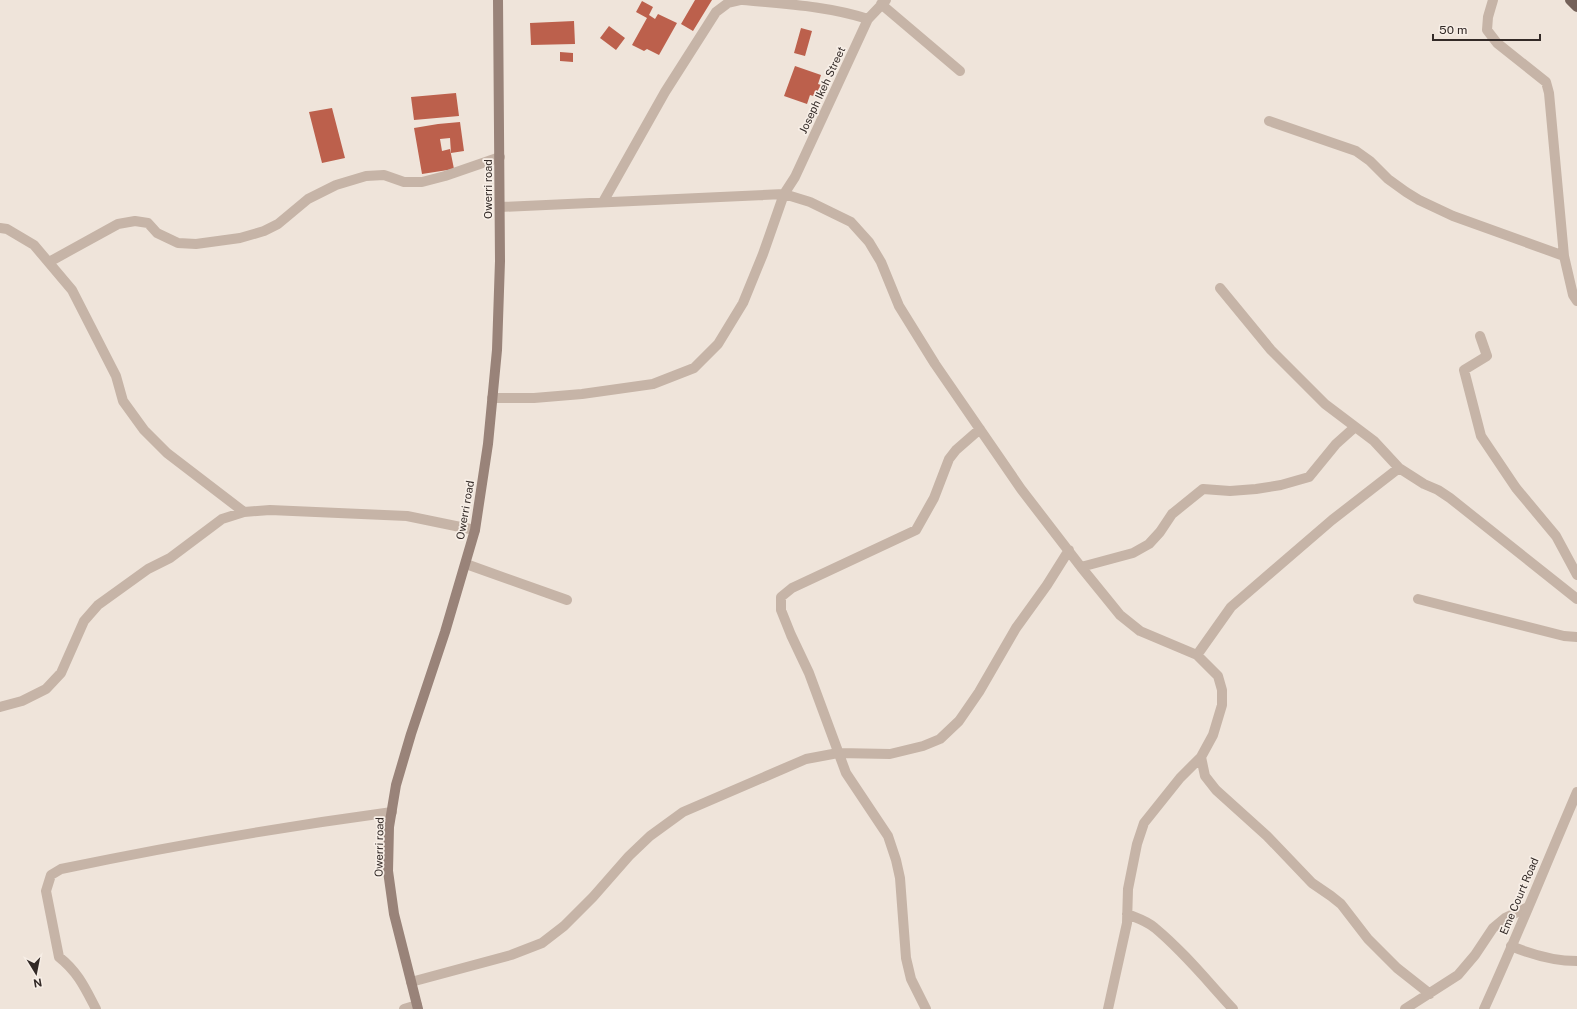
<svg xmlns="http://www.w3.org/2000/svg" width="1577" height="1009" viewBox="0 0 1577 1009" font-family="'Public Sans',sans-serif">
  <rect width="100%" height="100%" fill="#efe4da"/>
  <path fill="#bc604c" d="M695,0H712L693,31L681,24Z
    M642,1L653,7L649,15L655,19L658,14L677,23L659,55L647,49L644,51L632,45L647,18L636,12Z
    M574,21L575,44L531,45L530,23Z
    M609,26L625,38L616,50L600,38Z
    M801,28L812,31L805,56L794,53Z
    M560,52L573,53V62L560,61Z
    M795,66L821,75L818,84L824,86L820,98L810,95L807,104L784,96Z
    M456,93L459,116L414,120L411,97Z
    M332,108L345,158L322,163L309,112Z
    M460,122L464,151L451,153L450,138L440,139L442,151L450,149L454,169L422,174L414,128L438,124Z"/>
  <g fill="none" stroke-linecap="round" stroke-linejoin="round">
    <path stroke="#c6b4a7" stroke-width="10" d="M743,0C785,4 828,6 868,19
      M1493,0L1488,17L1487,30L1497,43L1546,82L1549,93L1564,256L1573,295L1577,301
      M881,4L960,71
      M1269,121L1356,151L1370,161L1388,179L1406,192L1419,200L1453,216L1564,256
      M603,202L665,92L716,12L728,3L741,0
      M500,207L784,194L810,202L851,222L869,242L881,262L899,306L935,364L1021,489L1081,567L1120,615L1140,631L1197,655L1218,676L1222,690V705L1213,735L1201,757L1180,778L1144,823L1137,844L1128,889L1127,923L1108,1009
      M0,228L7,229L34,245L72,290L116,376L123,401L144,430L167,453L244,512
      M49,262L118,224L135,221L148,223L157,233L178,243L196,244L240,238L264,231L278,224L308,199L336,185L366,176L384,175L404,182H422L445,176L500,157
      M1220,288L1271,350L1325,404L1374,441L1399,468L1424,484L1438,490L1450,498L1577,599
      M1480,336L1487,356L1464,370L1481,436L1516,488L1556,536L1577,575
      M492,398H534L582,394L653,384L694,368L718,344L743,303L763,254L784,194L795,177L868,19L886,0
      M466,564L567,600
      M1081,567L1133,553L1149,544L1160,532L1172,514L1203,489L1230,491L1256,489L1281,485L1309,477L1336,444L1355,427
      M1418,599L1564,636L1577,637
      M1197,655L1231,607L1332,520L1399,468
      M0,707L22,701L46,689L61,673L84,621L98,605L148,569L170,558L222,519L244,512L270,510L407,516L475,530
      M1201,757L1205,776L1216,790L1267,836L1312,883L1331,896L1341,904L1368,939L1397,968L1430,994
      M1127,914C1137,918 1147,921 1155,928C1184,952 1208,982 1233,1009
      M1511,946C1533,955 1553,961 1577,961
      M411,982L511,955L542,943L564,926L593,897L629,856L650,836L683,812L806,759L838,753L890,754L923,746L940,739L959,721L979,692L1016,628L1047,585L1069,550
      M96,1009C85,988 78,972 59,957L46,891L51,875L61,869C171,846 281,827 392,812
      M404,1009L417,1005
      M926,1009L911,979L906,958L900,878L896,860L888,836L846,773L809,673L791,635L781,610V597L792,588L916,530L934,498L949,459L956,450L980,429
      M1405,1009L1458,975L1475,955L1493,928L1505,918L1526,908"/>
    <path stroke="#c6b4a7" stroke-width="10" d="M1484,1009C1517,937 1546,864 1577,792"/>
    <path stroke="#998379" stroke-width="10" d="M418,1009L394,914L388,871L389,827L396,785L411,734L445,632L475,530L488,444L497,350L500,261L498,0"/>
    <path stroke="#746159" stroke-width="10" d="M1570,0L1577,7"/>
  </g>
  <g text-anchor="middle" stroke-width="3.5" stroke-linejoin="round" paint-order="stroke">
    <g font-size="11" fill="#332a27" stroke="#f7eee6">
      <text transform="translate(822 90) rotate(-65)" y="4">Joseph Ikeh Street</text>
      <text transform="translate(488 189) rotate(-90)" y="4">Owerri road</text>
      <text transform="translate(465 510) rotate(-80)" y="4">Owerri road</text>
      <text transform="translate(379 847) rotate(-89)" y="4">Owerri road</text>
      <text transform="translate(1519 896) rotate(-67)" y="4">Eme Court Road</text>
    </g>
  </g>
  <g transform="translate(36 973) rotate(170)" stroke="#f7eee6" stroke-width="3" paint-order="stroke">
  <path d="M0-3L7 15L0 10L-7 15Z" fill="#332a27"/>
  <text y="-6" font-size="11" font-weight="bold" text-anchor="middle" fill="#332a27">N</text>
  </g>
  <path d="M1433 34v6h107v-6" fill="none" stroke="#332a27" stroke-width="2"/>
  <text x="1439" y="34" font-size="12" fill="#332a27" stroke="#f7eee6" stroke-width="3" paint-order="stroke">50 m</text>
</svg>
